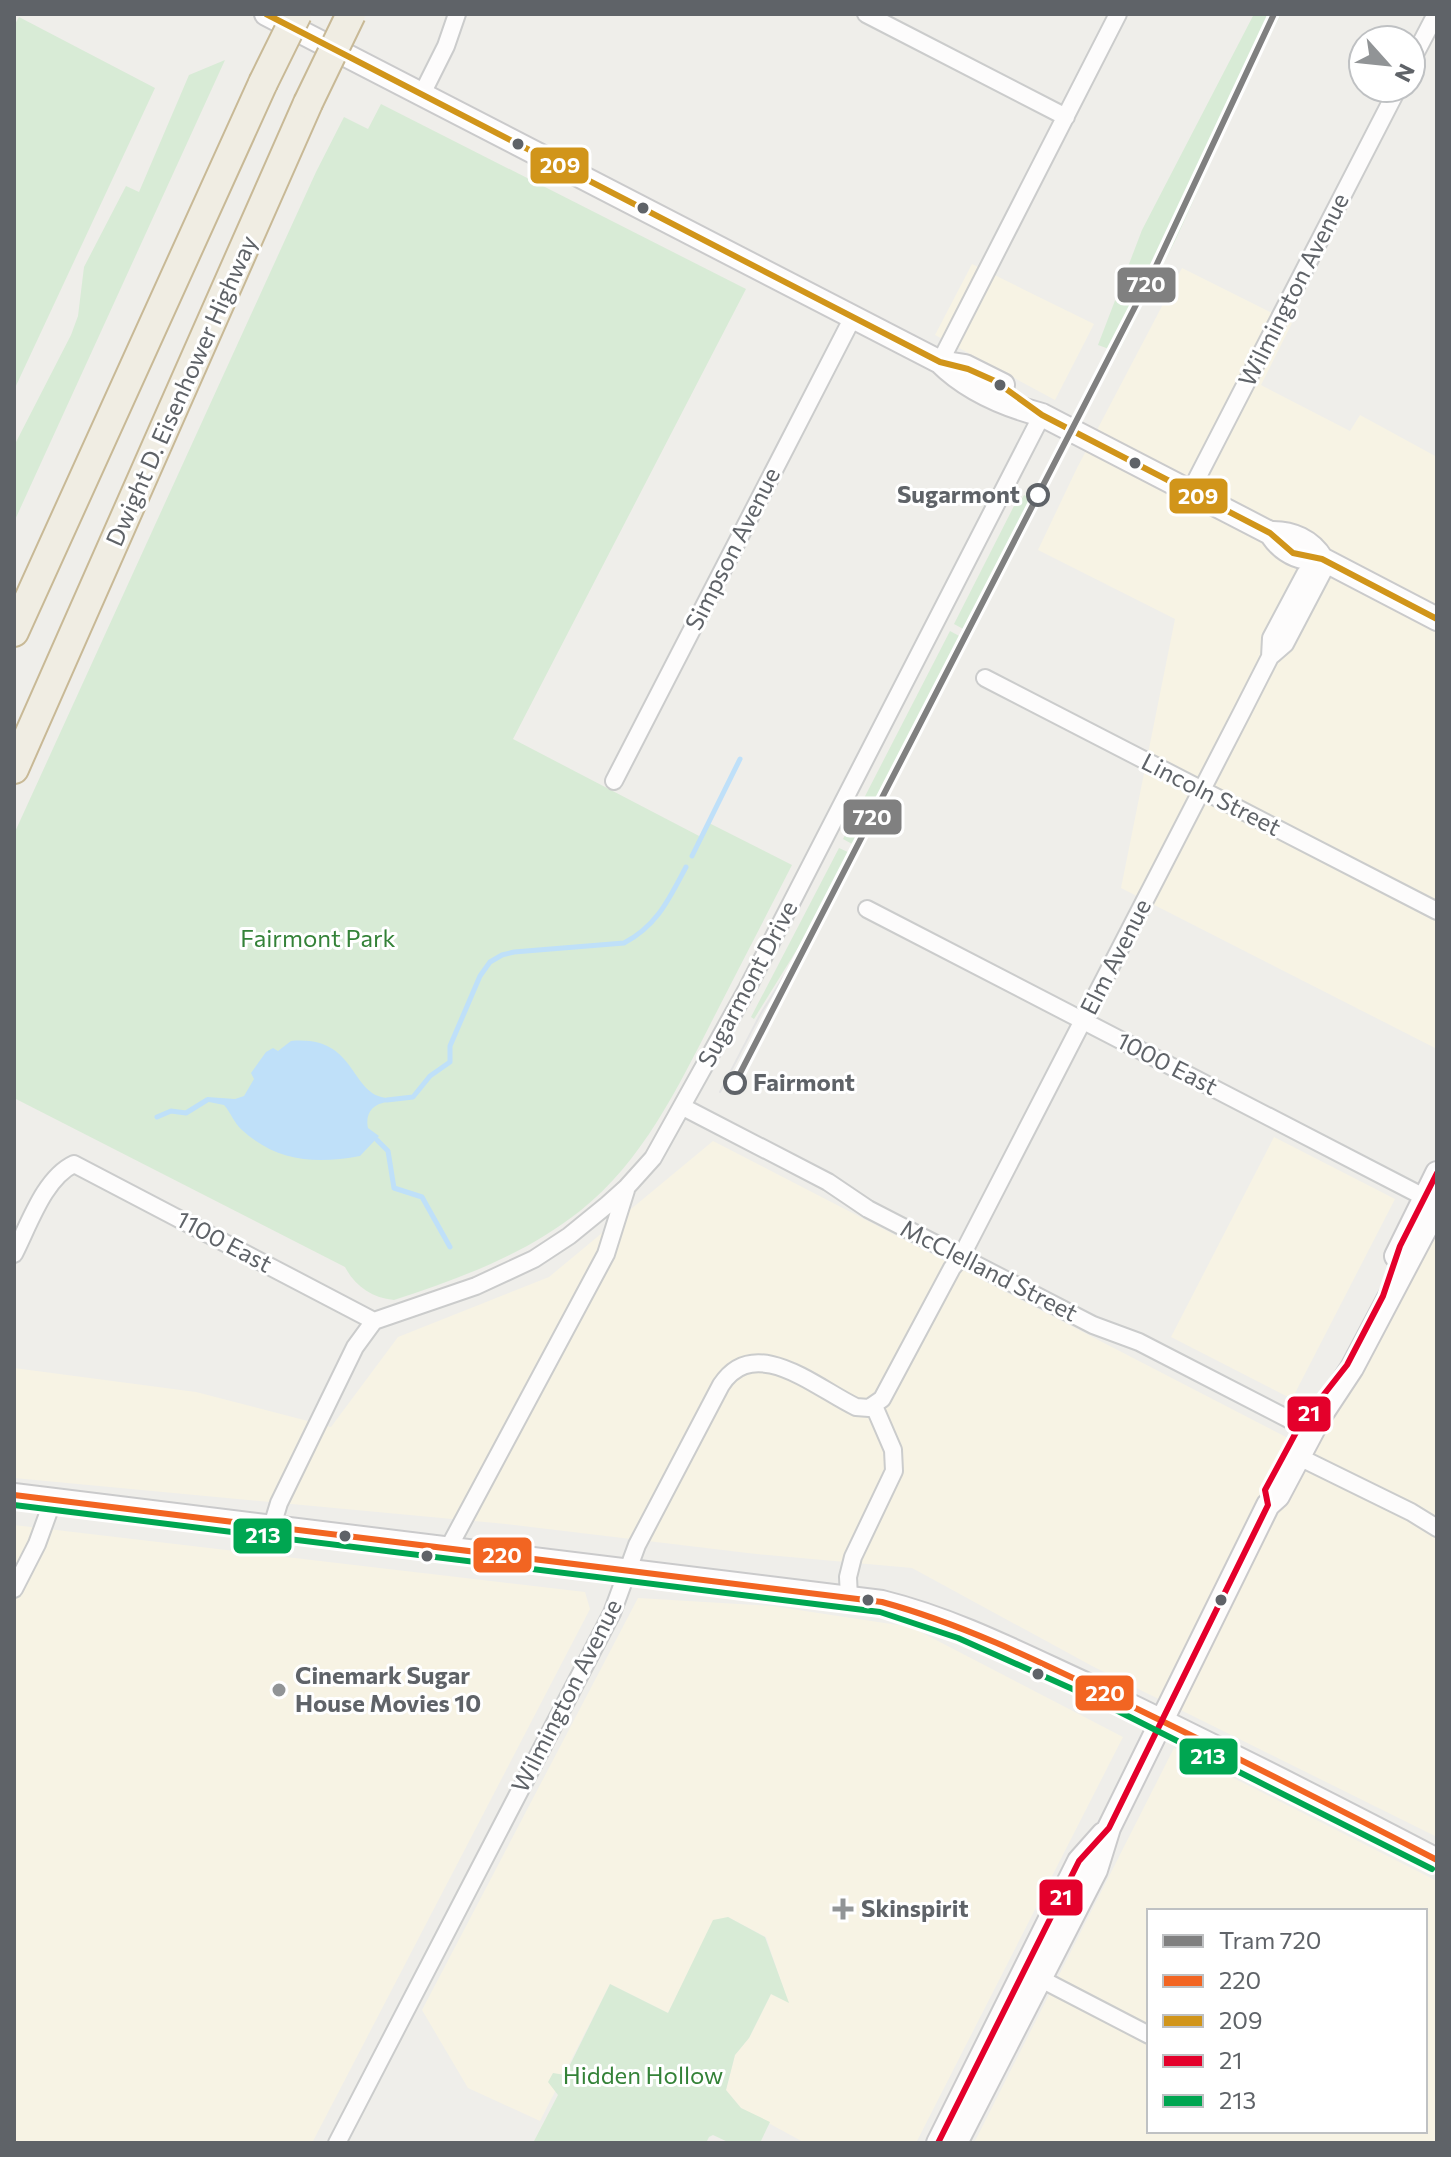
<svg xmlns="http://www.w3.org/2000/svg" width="1451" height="2157" viewBox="0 0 1451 2157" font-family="Commissioner,sans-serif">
  <rect width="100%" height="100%" fill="#efeeea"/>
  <path fill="#f7f3e4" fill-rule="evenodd" d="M972,264L1094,324L1055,400L935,335Z
    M1182,268L1292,323L1261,385L1350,431L1360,415L1437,457V1049L1121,888L1175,619L1038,550L1077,468Z
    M1274,1137L1395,1199L1292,1399L1171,1337Z
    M713,1141L1315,1452L1437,1221V1837L1092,1666L912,1568L756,1554L506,1524L14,1478V1368L196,1392L331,1427L398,1337L549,1277Z
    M14,1525L585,1592L590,1609L312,2143H14Z
    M638,1598L772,1606L911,1627L1123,1737L916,2143H805L741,2108L726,2090L735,2055L749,2038L771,1994L788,2002L766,1937L728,1917L701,1946L668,2013L610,1984L540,2121L468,2088L422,2010Z
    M1174,1748L1437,1881V2143H974ZM1149,1911H1425V2131H1149Z"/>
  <path fill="#d8ebd6" d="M1254,14H1270L1247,59L1179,211L1109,349L1098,345L1142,230Z
    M1278,14H1281L1249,78L1176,239L1117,355L1114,354L1181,221L1244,81Z
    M19,17L155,88L14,390V26Z
    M225,60L14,522V446L71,335L78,316L84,267L126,186L139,192L189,75Z
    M381,104L746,289L513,739L701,837L709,823L792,865C766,916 740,966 714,1017C678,1087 643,1161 580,1211C524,1255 461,1278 394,1300C372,1298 355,1286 345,1267L14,1098V834L316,172L344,117L368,129Z
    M1024,495L1030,498L1026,511L965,630L954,624L1016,502H1020Z
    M950,631L961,637L854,845L843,839Z
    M839,848L850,853L814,922L754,1019L751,1017Z
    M728,1917L765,1937L789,2003L771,1994L749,2038L735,2055L726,2090L741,2108L770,2122L760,2143H730L713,2135L709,2137L706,2143H533L558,2095L548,2082L553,2073L565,2075L610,1984L668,2013L713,1920Z"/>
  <path fill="#bfe0f9" d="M291,1041C358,1035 349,1095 387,1098V1102C372,1104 365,1114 368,1128L379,1136L360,1156C316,1164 277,1162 242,1130C234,1123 231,1113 224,1105L209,1102L207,1097L235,1099L244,1096L254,1079L251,1073L266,1052L273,1048L278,1051Z"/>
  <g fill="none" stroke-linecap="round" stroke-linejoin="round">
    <path stroke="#bfe0f9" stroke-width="5" d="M692,856L740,759
      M387,1100L413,1097L430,1076L450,1062V1046L480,976L490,962L502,955L514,952L624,943C657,926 669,899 686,867
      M157,1117L171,1111L186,1113L207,1100
      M377,1140L388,1151L394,1188L422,1197L450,1247"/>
    <defs>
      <path id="street" d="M866,14L1066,117
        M1411,62L1436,14
        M422,94L446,46L457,14
        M940,362L1118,14
        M1190,492L1398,88
        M1270,657L1285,644L1328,562
        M985,678L1437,911
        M614,781L853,317
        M867,909L1424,1197
        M683,1107L828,1182L868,1209L1093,1325L1139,1342L1300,1425
        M14,1254C29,1225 44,1178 74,1164L374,1321
        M1299,1457L1411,1512L1437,1528
        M272,1526L279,1503L355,1347L374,1321L476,1286L534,1259L569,1236L607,1205L626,1188L653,1158L747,989L1042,415
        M449,1547L606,1254L626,1190
        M14,1589L37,1544L53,1500
        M849,1598L848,1577L853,1557L894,1471L893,1450L874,1406
        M1041,1979L1149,2035
        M337,2143L612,1613L637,1545L721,1385C755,1333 816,1388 856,1407L869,1408L882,1399L952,1268L961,1257L1242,712L1270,657L1271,638L1305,574L1322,559"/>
      <path id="secondary" d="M266,14L940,362C968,390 1004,405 1042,415L1270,533C1292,532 1311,541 1322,559
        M940,362L965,366L1003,385
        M1271,534C1283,552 1300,560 1322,559L1437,619
        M1396,1256L1437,1173
        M14,1495L882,1602C955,1620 1022,1655 1090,1686C1207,1742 1322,1800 1437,1860
        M938,2143L1079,1861L1103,1834
        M956,2143L1096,1870L1109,1828L1268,1505L1278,1496L1321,1415L1352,1368L1437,1207"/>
      <path id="highway" d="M14,632L263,83
        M14,769L308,103"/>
    </defs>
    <use href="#street" stroke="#cbcccc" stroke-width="20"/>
    <use href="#secondary" stroke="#cacacb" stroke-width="26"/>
    <use href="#highway" stroke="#c8b996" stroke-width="32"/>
    <use href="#street" stroke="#fdfcfc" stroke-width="16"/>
    <use href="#secondary" stroke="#fdfcfc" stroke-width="22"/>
    <use href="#highway" stroke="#f0ede3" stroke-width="28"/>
    <path stroke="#e4e4e4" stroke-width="2" d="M720,1092L760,1015L818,921"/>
    <defs>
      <path id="highway-bridge" d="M263,83L297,14
        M308,103L351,14"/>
    </defs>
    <use href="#highway-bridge" stroke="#c8b996" stroke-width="32" stroke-linecap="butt"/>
    <use href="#highway-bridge" stroke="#f0ede3" stroke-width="28"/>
    <defs>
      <path id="bus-1" d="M14,1495L882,1602C966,1625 1044,1664 1123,1702C1228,1753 1333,1806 1437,1860"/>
      <path id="bus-2" d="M266,14L940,362L968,369L995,381L1042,415L1270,533L1293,553L1322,559L1437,619"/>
      <path id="bus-3" d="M938,2143L1079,1861L1109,1828L1268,1505L1265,1490L1300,1425L1347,1365L1383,1296L1400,1246L1437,1173"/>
      <path id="bus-4" d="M14,1505L880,1612L958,1638L1086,1695L1432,1869"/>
    </defs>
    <use href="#bus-1" stroke="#fff" stroke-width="12"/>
    <use href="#bus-2" stroke="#fff" stroke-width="12"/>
    <use href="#bus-3" stroke="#fff" stroke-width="12"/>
    <use href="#bus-4" stroke="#fff" stroke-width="12"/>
    <use href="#bus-1" stroke="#f26522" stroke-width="6"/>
    <use href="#bus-2" stroke="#d1951a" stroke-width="6"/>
    <use href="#bus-3" stroke="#e4002b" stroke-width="6"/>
    <use href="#bus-4" stroke="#00a651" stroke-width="6"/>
    <defs>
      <path id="tram-1" d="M735,1083L1155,268L1274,14"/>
    </defs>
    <use href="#tram-1" stroke="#fff" stroke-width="12"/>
    <use href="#tram-1" stroke="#808080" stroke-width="6"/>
  </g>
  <g fill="#5f6368" stroke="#fff" stroke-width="3">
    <circle cx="518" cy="144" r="7"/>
    <circle cx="643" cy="208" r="7"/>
    <circle cx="1000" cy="385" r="7"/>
    <circle cx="1135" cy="463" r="7"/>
    <circle cx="345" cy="1536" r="7"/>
    <circle cx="427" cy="1556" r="7"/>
    <circle cx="868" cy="1600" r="7"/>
    <circle cx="1221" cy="1600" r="7"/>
    <circle cx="1038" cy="1674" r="7"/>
  </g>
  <g fill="#fff" stroke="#5f6368" stroke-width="4">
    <circle cx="1038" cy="495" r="10"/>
    <circle cx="735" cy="1083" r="10"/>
  </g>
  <g fill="#919496" stroke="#fff" stroke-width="3">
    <circle cx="279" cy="1690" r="8"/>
    <path d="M839 1897h8v8h8v8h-8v8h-8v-8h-8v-8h8z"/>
  </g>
  <g text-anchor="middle" stroke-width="6" stroke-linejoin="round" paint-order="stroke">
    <g font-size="24" fill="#5f6368" stroke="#fff">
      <text transform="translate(1294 290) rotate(-63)" y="8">Wilmington Avenue</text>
      <text transform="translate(182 391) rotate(-66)" y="8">Dwight D. Eisenhower Highway</text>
      <text transform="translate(733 549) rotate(-63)" y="8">Simpson Avenue</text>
      <text transform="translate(1211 795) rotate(27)" y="8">Lincoln Street</text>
      <text transform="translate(1116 957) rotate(-63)" y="8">Elm Avenue</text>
      <text transform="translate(748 984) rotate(-62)" y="8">Sugarmont Drive</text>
      <text transform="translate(1167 1064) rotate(27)" y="8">1000 East</text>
      <text transform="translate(224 1242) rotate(28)" y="8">1100 East</text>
      <text transform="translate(989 1271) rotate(27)" y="8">McClelland Street</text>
      <text transform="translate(567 1696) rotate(-63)" y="8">Wilmington Avenue</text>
    </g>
    <g font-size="24" font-weight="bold" fill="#5f6368" stroke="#fff" text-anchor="end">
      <text x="1020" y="503">Sugarmont</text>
      <text x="753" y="1091" text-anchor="start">Fairmont</text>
    </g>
    <g font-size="24" fill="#348238" stroke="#fff">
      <text x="318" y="947">Fairmont Park</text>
      <text x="643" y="2084">Hidden Hollow</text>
    </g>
    <g font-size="24" font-weight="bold" fill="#5f6368" stroke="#fff" text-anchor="start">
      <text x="295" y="1684">Cinemark Sugar<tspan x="295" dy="28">House Movies 10</tspan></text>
      <text x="861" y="1917">Skinspirit</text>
    </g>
  </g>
  <g stroke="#fff" stroke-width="3">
    <rect x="529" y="146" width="61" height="39" rx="8" fill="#d1951a"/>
    <rect x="1116" y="266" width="61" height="38" rx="8" fill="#808080"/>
    <rect x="1168" y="477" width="61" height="38" rx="8" fill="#d1951a"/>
    <rect x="842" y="798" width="61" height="38" rx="8" fill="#808080"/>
    <rect x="1286" y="1395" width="46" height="38" rx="8" fill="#e4002b"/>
    <rect x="232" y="1517" width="61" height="38" rx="8" fill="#00a651"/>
    <rect x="472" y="1536" width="61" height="38" rx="8" fill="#f26522"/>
    <rect x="1074" y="1674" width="61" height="38" rx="8" fill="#f26522"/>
    <rect x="1178" y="1737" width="61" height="39" rx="8" fill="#00a651"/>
    <rect x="1038" y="1878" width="46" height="39" rx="8" fill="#e4002b"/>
  </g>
  <g font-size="22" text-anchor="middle" font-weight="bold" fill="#fff">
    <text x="560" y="173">209</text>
    <text x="1146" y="292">720</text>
    <text x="1198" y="504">209</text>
    <text x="872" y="825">720</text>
    <text x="1309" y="1421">21</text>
    <text x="263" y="1543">213</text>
    <text x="502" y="1563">220</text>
    <text x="1105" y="1701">220</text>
    <text x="1208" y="1764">213</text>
    <text x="1061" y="1905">21</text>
  </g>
  <rect width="1451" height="2157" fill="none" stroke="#5f6368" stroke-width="32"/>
  <rect x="1147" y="1909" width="280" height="224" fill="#ffffff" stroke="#bfc1c3" stroke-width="2"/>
  <rect x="1163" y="1935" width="40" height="12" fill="#808080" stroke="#bfc1c3" stroke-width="2"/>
  <text x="1219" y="1949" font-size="24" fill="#5f6368">Tram 720</text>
  <rect x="1163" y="1975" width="40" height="12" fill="#f26522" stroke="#bfc1c3" stroke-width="2"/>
  <text x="1219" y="1989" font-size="24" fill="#5f6368">220</text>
  <rect x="1163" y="2015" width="40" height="12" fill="#d1951a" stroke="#bfc1c3" stroke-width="2"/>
  <text x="1219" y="2029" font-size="24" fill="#5f6368">209</text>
  <rect x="1163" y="2055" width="40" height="12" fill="#e4002b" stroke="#bfc1c3" stroke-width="2"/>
  <text x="1219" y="2069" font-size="24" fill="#5f6368">21</text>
  <rect x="1163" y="2095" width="40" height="12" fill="#00a651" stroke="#bfc1c3" stroke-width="2"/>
  <text x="1219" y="2109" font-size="24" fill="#5f6368">213</text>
  <g transform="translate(1387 64) rotate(117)"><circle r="38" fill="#ffffff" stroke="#bfc1c3" stroke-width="2"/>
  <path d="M0-6L14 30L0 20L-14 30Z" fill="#919496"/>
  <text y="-12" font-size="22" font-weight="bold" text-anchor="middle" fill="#5f6368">N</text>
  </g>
</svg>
